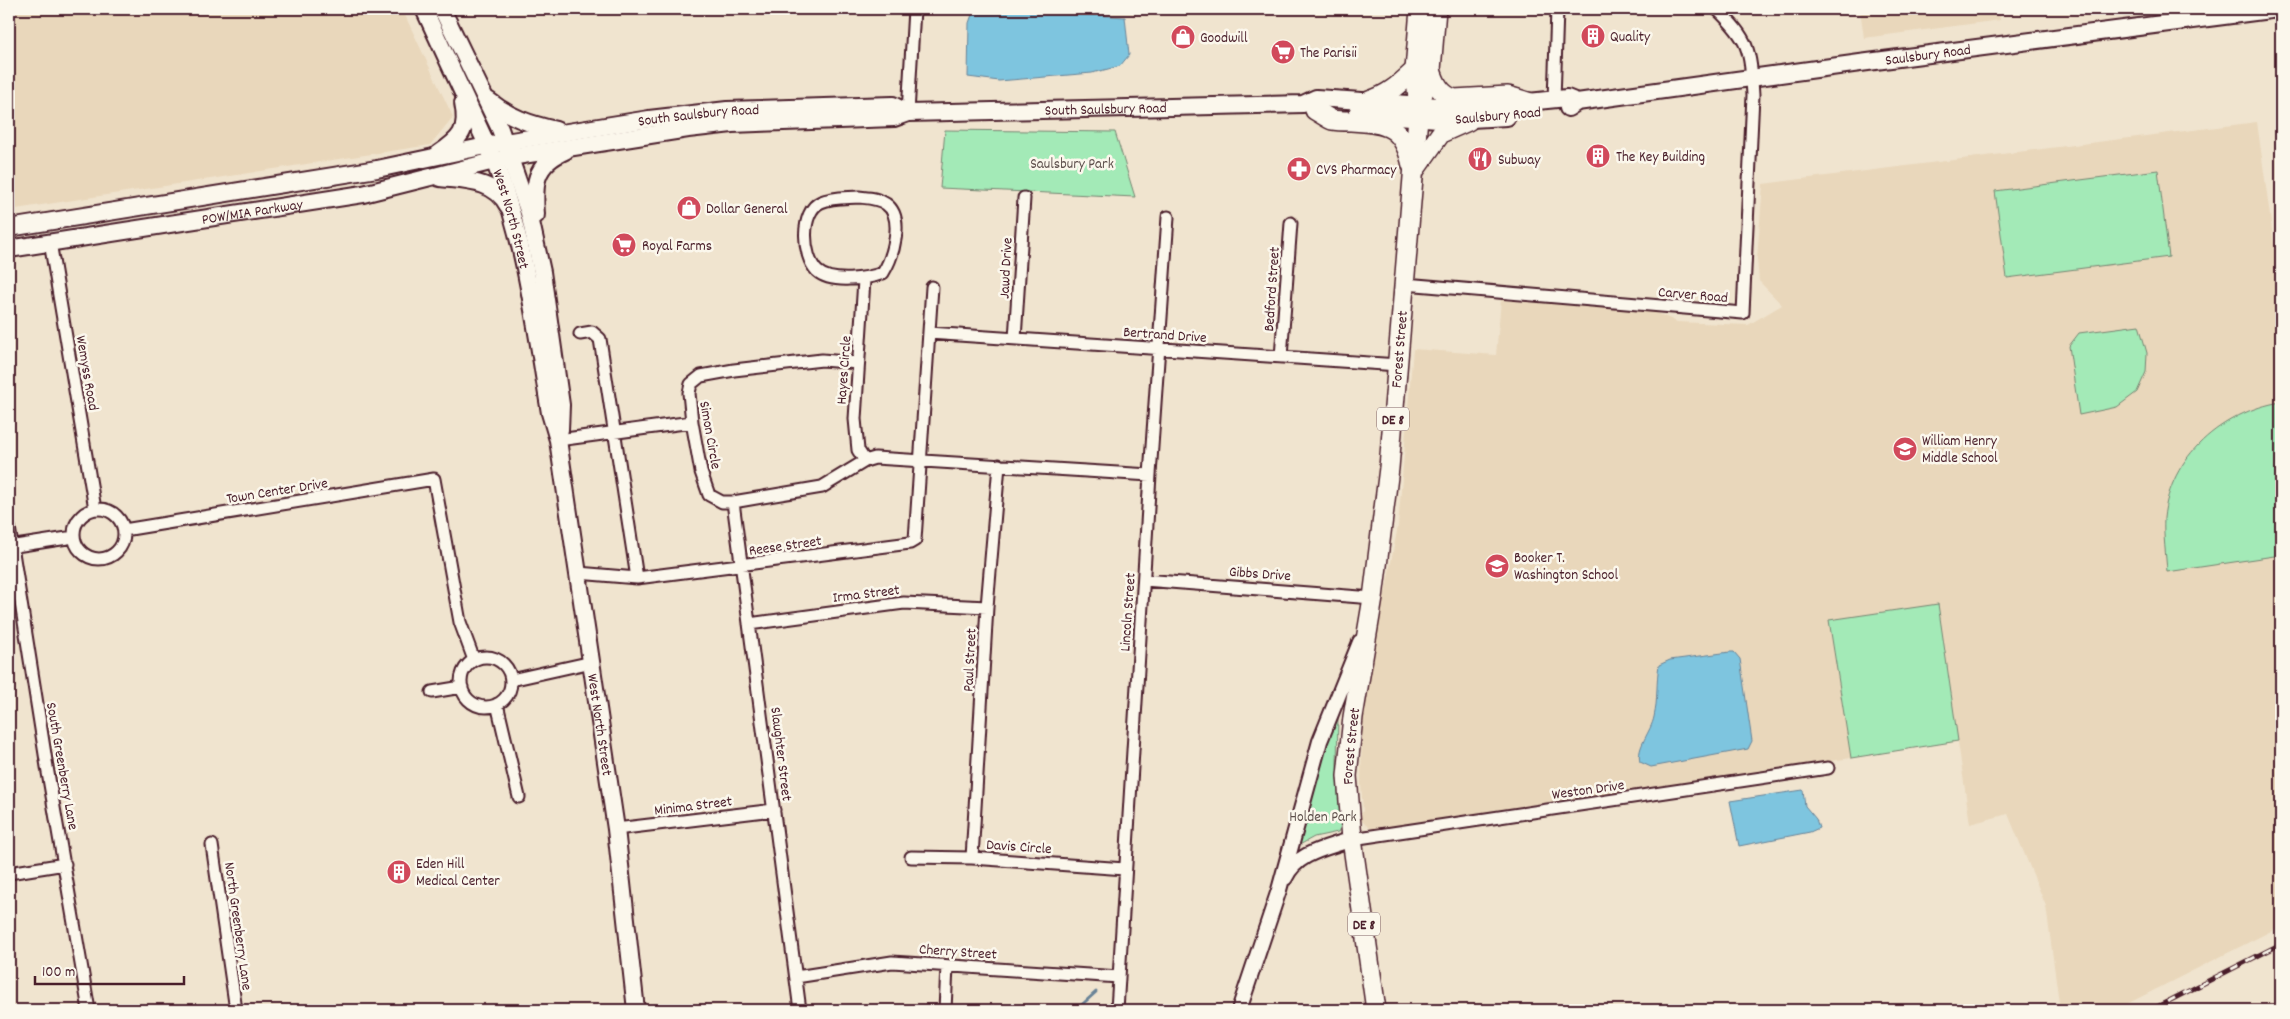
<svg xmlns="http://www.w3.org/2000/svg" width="2290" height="1019" viewBox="0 0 2290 1019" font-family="Dekko,sans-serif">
  <rect width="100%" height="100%" fill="#f0e4cf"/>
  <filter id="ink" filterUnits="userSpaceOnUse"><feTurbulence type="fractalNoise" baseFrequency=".02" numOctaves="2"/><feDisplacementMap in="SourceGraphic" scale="10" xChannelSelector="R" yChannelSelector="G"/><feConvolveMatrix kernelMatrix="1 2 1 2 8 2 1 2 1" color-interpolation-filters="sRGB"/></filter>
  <g filter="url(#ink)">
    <path fill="#e9d7bb" d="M9,9H402L453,117L430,145L9,210Z
      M1860,9H1998L2000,20L1864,38Z
      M2257,122L2281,295V926L2115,1010H2060L2046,906L2008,814L1970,824L1938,605L1829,620L1851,758L1372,829L1366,825L1361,820V814L1363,811L1361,784L1362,727L1366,691L1398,526L1413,349L1496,355L1501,300L1655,312L1677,322L1748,325L1782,305L1759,281L1757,259L1763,184Z"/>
    <path fill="#a3eab7" stroke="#768471" d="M945,130L1115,132L1135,197L940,188Z
      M2158,170L2169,257L2007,278L1995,191Z
      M2139,325L2147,353L2146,372L2137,392L2117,407L2079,415L2069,346L2079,333Z
      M2281,402V555L2167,572C2166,555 2163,536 2164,518C2170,456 2222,412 2281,402Z
      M1938,604L1958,741L1851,758L1829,620Z
      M1334,718H1338L1337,764L1341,826L1338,832L1314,837L1294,848Z"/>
    <path fill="#7ec5df" stroke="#698397" d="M974,9H1005L1125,17L1129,55L1120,66L1092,73L999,81L968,77L969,23Z
      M1730,652H1734L1740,659L1752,741L1748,749L1651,767L1640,762C1636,747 1651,732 1654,717C1658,700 1656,682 1659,665L1670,660Z
      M1803,790L1805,806L1816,819L1819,828L1810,832L1739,846L1730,801Z"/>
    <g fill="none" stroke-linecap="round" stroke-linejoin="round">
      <path stroke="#698397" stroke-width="3" d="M1076,1010L1096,992"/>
      <defs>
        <path id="minor" d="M1554,100L1557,9
          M908,113L914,9
          M859,197C868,198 878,198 886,204C905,217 893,257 883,273C867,279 831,284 817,271C802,256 800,211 821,202C832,197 846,198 859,197Z
          M50,242L95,509
          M864,280L855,419L858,450L865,461
          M1405,284L1743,313L1753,95C1750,49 1750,41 1717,9
          M929,333L1398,365
          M580,334L592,332L600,339L637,578
          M1015,339L1024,198
          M1281,357L1291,223
          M858,363L822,360L734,370L701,376L691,384L689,393L692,422L701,472L709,495L722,502H733L822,487L865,461L875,458L1150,475
          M558,440L692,422
          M733,502L800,1010
          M74 534a25 25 0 1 1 50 0a25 25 0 1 1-50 0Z
          M9,527L47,767L89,1010
          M124,530L434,479L460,622L474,660
          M9,547L74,537
          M578,573L637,578L910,543L915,540L932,287
          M1144,580L1373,598
          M749,624L904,603L987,607
          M461 682a25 25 0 1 1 50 0a25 25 0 1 1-50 0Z
          M511,680L592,662
          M432,692L462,687
          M497,704L519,797
          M616,829L774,810
          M1352,839L1828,768
          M212,845L236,1010
          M911,857L972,858L1125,869
          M972,858L987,607L999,465
          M9,873L65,864
          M796,977L892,962L1119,977
          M945,1010L947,966
          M1117,1010L1150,475L1168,217"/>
        <path id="tertiary" d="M1285,878C1297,852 1328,848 1352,839
          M1239,1010L1279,890L1320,741L1360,642"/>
        <g id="secondary">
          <path id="s1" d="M424,9L494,160C525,240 536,328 550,413L558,440L616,829L636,1010"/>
          <path d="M442,9L500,129L529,213L542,272L561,405L560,430"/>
          <path d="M488,100C509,117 529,124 556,130"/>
          <path id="s2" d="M1568,108L1577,102L1860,63L2278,9"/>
          <path d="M1357,113L1452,120L1507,117"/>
          <path d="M438,154C460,139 469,131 463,103"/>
          <path d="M440,178C465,181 495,180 508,206"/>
          <path d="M536,215C534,185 533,165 565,151"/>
          <path id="s3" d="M9,228L377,169L505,142L649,119L727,110L893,105L908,113"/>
          <path id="s4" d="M9,249L363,194L510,157L688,129L732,124L894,118L908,113L1303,104L1316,98L1469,108L1567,98L1577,102"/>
        </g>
        <g id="trunk">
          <path d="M1431,70C1435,83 1440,94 1454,99L1508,96L1531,103"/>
          <path d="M1418,99L1415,70L1420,9"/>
          <path d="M1369,101C1389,95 1400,84 1415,70"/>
          <path d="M1315,110C1320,113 1326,117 1332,120C1337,121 1345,121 1351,121C1388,123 1403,126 1412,165"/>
          <path d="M1414,171L1441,133L1468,121"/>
          <path id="s5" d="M1376,1010L1352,839L1347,776L1353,717L1373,598L1389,468L1419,105L1431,70L1436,9"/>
        </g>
      </defs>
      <use href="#minor" stroke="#4a1f2b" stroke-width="15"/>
      <use href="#tertiary" stroke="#4a1f2b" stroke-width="18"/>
      <use href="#secondary" stroke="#4a1f2b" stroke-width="20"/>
      <use href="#trunk" stroke="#4a1f2b" stroke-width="22"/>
      <use href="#minor" stroke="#fbf7ec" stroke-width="11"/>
      <use href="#tertiary" stroke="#fbf7ec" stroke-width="14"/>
      <use href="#secondary" stroke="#fbf7ec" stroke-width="16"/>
      <use href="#trunk" stroke="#fbf7ec" stroke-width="19"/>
      <defs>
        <path id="rail" d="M2151,1010L2281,944"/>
      </defs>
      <use href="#rail" stroke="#4a1f2b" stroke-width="5"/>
      <use href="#rail" stroke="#fbf7ec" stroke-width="3" stroke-dasharray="9" stroke-linecap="butt"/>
    </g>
  </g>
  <defs>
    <symbol id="building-disc" viewBox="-11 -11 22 22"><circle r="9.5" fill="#d1495b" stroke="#fbf7ec"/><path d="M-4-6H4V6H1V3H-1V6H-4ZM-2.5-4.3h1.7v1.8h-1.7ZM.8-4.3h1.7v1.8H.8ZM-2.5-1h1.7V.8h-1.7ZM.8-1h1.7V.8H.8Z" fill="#fff"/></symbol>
    <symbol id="shop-disc" viewBox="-11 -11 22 22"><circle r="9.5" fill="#d1495b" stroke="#fbf7ec"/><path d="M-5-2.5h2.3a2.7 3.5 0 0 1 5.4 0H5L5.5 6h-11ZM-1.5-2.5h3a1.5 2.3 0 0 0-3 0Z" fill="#fff"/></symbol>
    <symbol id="supermarket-disc" viewBox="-11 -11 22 22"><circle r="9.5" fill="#d1495b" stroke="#fbf7ec"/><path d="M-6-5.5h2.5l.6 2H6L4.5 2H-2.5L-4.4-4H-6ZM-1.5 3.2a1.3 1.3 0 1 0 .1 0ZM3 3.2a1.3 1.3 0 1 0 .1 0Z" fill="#fff"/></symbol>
    <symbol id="restaurant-disc" viewBox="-11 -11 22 22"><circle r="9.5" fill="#d1495b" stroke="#fbf7ec"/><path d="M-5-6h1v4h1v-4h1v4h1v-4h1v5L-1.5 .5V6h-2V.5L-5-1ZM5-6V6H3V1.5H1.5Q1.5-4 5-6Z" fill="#fff"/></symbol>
    <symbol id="pharmacy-disc" viewBox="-11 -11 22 22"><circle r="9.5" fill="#d1495b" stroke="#fbf7ec"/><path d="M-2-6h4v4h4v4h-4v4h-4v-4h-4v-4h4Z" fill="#fff"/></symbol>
    <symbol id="school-disc" viewBox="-11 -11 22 22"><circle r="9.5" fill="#d1495b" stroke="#fbf7ec"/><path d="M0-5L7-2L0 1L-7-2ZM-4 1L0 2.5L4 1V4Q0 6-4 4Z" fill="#fff"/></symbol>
  </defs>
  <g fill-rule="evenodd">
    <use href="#building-disc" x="1579" y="22" width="28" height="28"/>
    <use href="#shop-disc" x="1169" y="23" width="28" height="28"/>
    <use href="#supermarket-disc" x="1269" y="38" width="28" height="28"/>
    <use href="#building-disc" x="1584" y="142" width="28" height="28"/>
    <use href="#restaurant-disc" x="1466" y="145" width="28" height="28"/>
    <use href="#pharmacy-disc" x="1285" y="155" width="28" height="28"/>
    <use href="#shop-disc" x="675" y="194" width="28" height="28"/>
    <use href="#supermarket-disc" x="610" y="231" width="28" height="28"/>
    <use href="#school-disc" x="1891" y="435" width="28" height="28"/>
    <use href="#school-disc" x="1483" y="552" width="28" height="28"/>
    <use href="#building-disc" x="385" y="858" width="28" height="28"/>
  </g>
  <g text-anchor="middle" stroke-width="5" stroke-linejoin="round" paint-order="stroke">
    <g fill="#fbf7ec" stroke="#7f6065" stroke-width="1">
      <rect x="1377" y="407.5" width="32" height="23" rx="4"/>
      <rect x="1348" y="912.5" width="32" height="23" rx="4"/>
    </g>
    <g font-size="14" font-weight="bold" fill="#4a1f2b">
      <text x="1393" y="424">DE 8</text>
      <text x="1364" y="929">DE 8</text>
    </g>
    <g font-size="15" fill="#4a1f2b" stroke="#fbf7ec" text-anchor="start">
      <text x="1610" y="41">Quality</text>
      <text x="1200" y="42">Goodwill</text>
      <text x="1300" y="57">The Parisii</text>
      <text x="1616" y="161">The Key Building</text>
      <text x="1498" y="164">Subway</text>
      <text x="1316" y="174">CVS Pharmacy</text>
      <text x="706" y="213">Dollar General</text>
      <text x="642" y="250">Royal Farms</text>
      <text x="1922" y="445">William Henry<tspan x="1922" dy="17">Middle School</tspan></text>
      <text x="1514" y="562">Booker T.<tspan x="1514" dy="17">Washington School</tspan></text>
      <text x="416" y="868">Eden Hill<tspan x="416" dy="17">Medical Center</tspan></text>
    </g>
    <g font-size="15" fill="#4a1f2b" stroke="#fbf7ec">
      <text dy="5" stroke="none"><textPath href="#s2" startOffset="365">Saulsbury Road</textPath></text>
      <text dy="5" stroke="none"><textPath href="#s4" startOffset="1109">South Saulsbury Road</textPath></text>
      <text dy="5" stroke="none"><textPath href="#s3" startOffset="699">South Saulsbury Road</textPath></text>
      <text transform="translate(1498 115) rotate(-5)" y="5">Saulsbury Road</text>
      <text dy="5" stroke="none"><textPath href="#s4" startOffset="246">POW/MIA Parkway</textPath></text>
      <text dy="5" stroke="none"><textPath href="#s1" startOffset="228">West North Street</textPath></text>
      <text transform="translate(1005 268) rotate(-87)" y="5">Jawd Drive</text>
      <text transform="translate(1271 289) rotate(-86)" y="5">Bedford Street</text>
      <text transform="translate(1693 294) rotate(5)" y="5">Carver Road</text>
      <text transform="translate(1165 334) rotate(4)" y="5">Bertrand Drive</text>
      <text dy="5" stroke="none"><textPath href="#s5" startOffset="666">Forest Street</textPath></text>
      <text transform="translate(843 370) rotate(-86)" y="5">Hayes Circle</text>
      <text transform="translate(88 373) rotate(80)" y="5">Wemyss Road</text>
      <text transform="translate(711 435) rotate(80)" y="5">Simon Circle</text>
      <text transform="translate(277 490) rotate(-9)" y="5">Town Center Drive</text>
      <text transform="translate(785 545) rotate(-8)" y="5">Reese Street</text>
      <text transform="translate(1260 573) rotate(4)" y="5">Gibbs Drive</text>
      <text transform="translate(866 593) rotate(-7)" y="5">Irma Street</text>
      <text transform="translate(1127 612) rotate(-86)" y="5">Lincoln Street</text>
      <text transform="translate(969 660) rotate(-87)" y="5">Paul Street</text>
      <text dy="5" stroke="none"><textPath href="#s1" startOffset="742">West North Street</textPath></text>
      <text dy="5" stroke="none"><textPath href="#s5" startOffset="266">Forest Street</textPath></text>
      <text transform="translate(782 754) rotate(83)" y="5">Slaughter Street</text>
      <text transform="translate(63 766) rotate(80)" y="5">South Greenberry Lane</text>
      <text transform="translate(1588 789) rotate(-8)" y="5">Weston Drive</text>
      <text transform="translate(693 805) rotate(-7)" y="5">Minima Street</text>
      <text transform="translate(1019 846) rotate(4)" y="5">Davis Circle</text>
      <text transform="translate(239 926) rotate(82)" y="5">North Greenberry Lane</text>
      <text transform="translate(958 951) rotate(4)" y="5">Cherry Street</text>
    </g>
    <g font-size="15" fill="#60524e" stroke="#fbf7ec">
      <text x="1072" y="168">Saulsbury Park</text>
      <text x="1323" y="821">Holden Park</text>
    </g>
  </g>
  <rect width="2290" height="1019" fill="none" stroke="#fbf7ec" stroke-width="30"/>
  <rect x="15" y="15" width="2260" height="989" fill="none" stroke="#4a1f2b" stroke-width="2" filter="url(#ink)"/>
  <path d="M35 976v8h149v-8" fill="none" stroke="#4a1f2b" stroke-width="2.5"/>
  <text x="42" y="976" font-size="15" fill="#4a1f2b" stroke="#fbf7ec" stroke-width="4" paint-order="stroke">100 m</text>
</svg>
